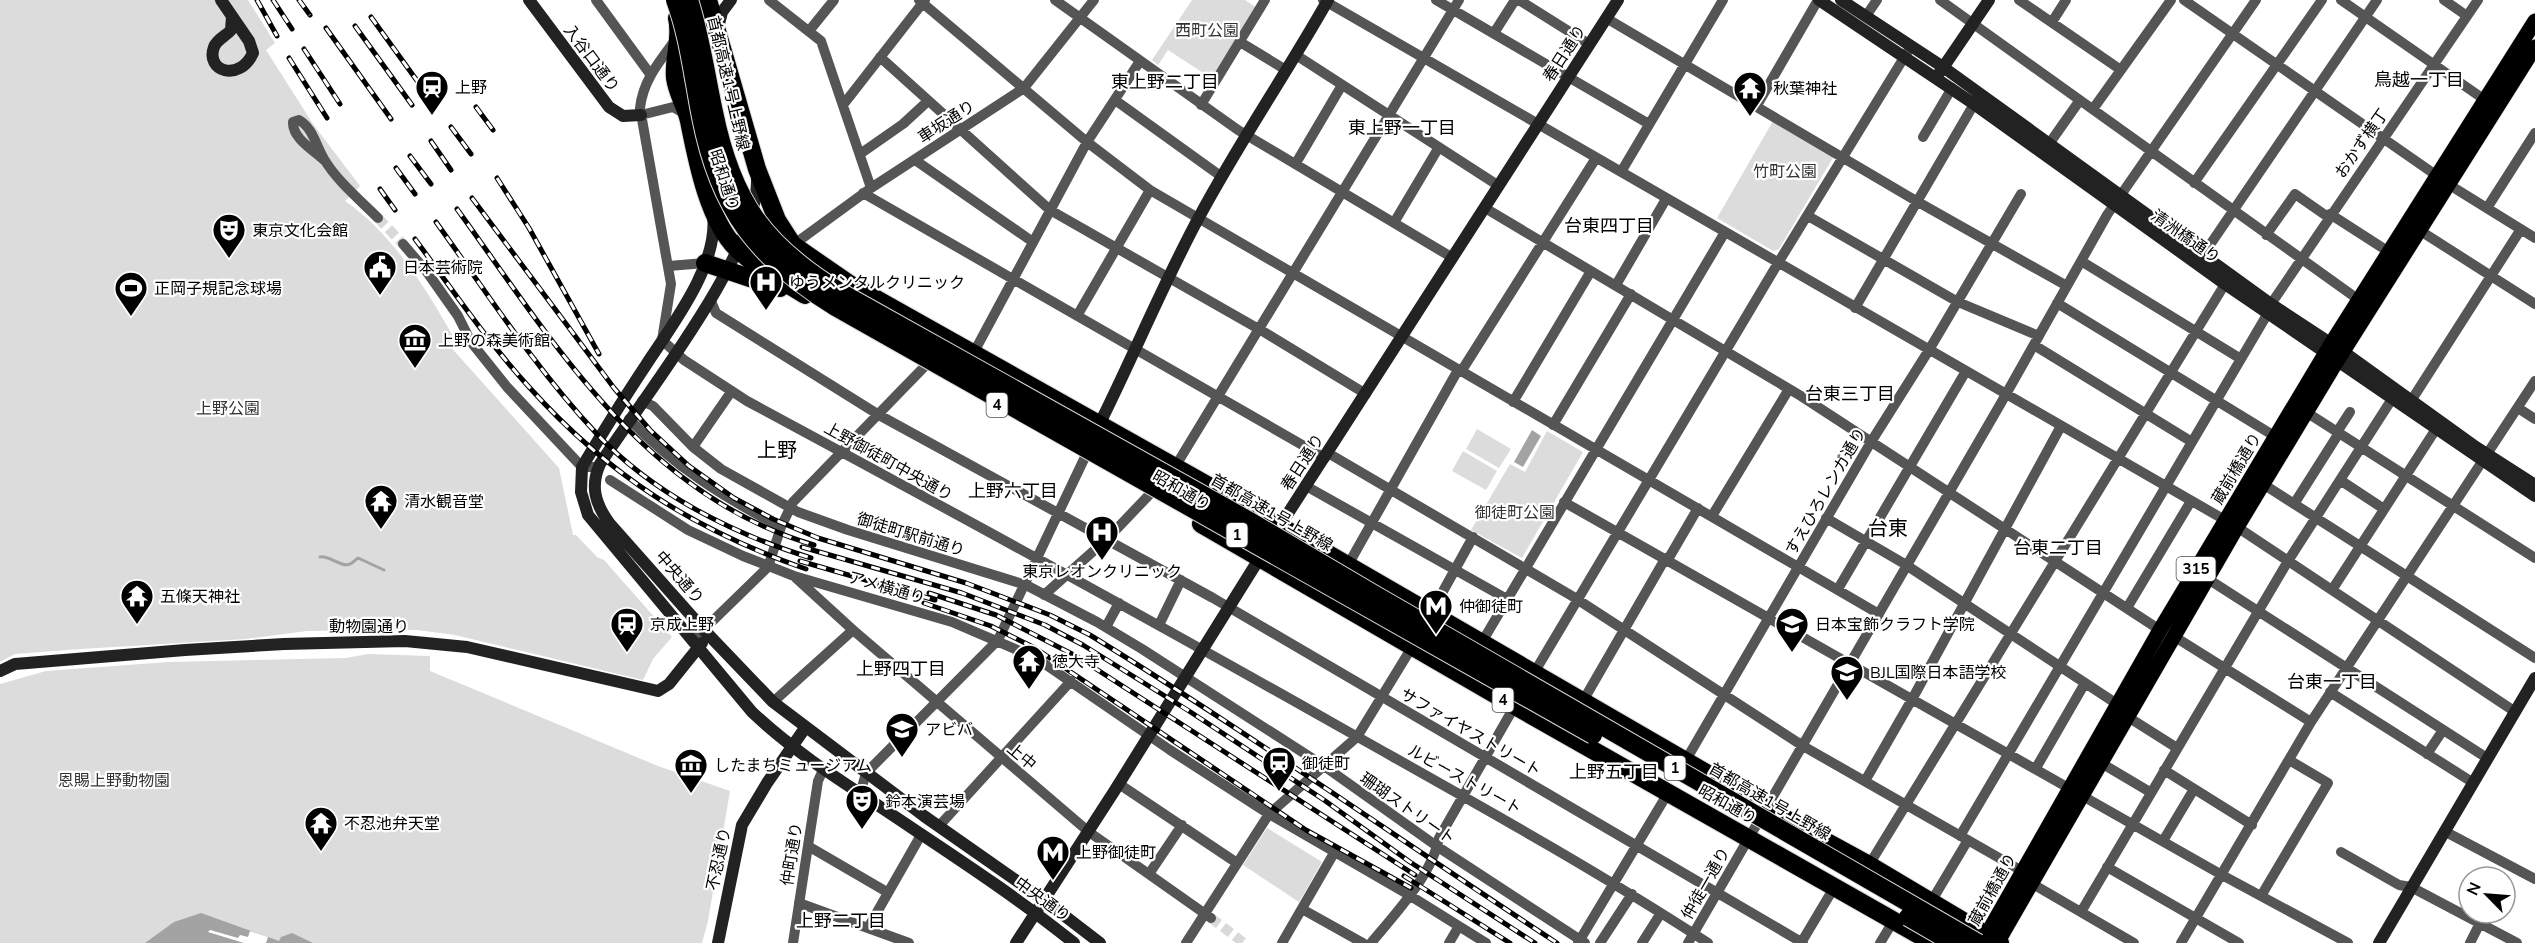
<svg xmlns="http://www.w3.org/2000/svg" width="2535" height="943" viewBox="0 0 2535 943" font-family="'Nunito Sans','Noto Sans JP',sans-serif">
  <rect width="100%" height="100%" fill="#fff"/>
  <path fill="#dcdcdc" d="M0,0H248L275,43L266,50L313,124L360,186L345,201C392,233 427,290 454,338L448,344L559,468L573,535H576L597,557L604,560L672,637L653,659L643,680L455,635L417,630L307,631L246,639L81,649L15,654L0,662Z
    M1192,0H1245L1257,8L1211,78L1168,50L1158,65L1152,60Z
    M1773,121L1834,156L1779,249L1773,251L1717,218Z
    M1477,429L1511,449L1499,468L1466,449Z
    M1547,431L1583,452L1522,558L1471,530L1510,464L1525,472Z
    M1463,451L1497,471L1486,490L1452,471Z
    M368,654L430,656V671L658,766L730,791L708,921L702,943H0V684L46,671L168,662L346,658Z
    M1267,828L1322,862L1299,902L1243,865Z"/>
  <path fill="#a3a3a3" d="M1532,430L1541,436L1523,467L1514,462Z
    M201,913L279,941L281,937L292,933L313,943H145L174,922Z"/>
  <path fill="#fff" d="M210,930L238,938L240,935L248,937L250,931L268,937L266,943H244L208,932Z"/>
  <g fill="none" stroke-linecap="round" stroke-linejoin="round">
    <path stroke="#a3a3a3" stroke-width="3" d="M320,557C329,555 342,568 350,564C353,563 355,560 358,558L384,570"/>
    <path stroke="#d9d9d9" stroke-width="10" stroke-dasharray="10 5" stroke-linecap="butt" d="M378,218L403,244
      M1211,918L1244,943"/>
    <defs>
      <path id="primary" d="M1982,943L2160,630L2331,344L2535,21
        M1997,943L2237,527L2337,361L2535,47"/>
      <path id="highway" d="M708,0L757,169L777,220L793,245L848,283L1280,526L1803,829L1869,865L2000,943
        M677,18C682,38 673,58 675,78C677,94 686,106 689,121C697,161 708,220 737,249C756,267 783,281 805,295
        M705,263L780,288
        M1201,524L1515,706L1933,943"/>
    </defs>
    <use href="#primary" stroke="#dbdbdb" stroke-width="16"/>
    <use href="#highway" stroke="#dbdbdb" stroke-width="20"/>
    <path stroke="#555" stroke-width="10" d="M596,0L650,74
      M769,0L821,41L871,188
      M919,0L1087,142L1150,190L1879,614
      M1055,0L1238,130L1453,258
      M1323,0L2237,527L2514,711
      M1436,0L1649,124
      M1519,0L1589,44
      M1940,0L2359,300
      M2019,0L2121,70
      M2184,0L2456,189L2535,238
      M2341,0L2485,100
      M2444,0L2467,16
      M1866,16L1877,0
      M1606,18L1918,202L2067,286
      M2052,22L2066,0
      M809,31L834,0
      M1494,33L1515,0
      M676,39C660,61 643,80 640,108L671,284L662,340L684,360L747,401C946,508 1144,616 1340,727C1464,797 1588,865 1708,943
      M1240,42L1286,70
      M1296,55L1499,186
      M880,57L1050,210L1264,332L1366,394
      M1115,100L1222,177
      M843,105L925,0
      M1201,105L1265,0
      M1756,107L1818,0
      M2093,109L2171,0
      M641,115L673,107L687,115
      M1923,137L1952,88
      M2049,144L2080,100
      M860,154L903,124L928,101
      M324,160C313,150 292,138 293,122L299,120C313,128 316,146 324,159C337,181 360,200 378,218
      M915,160L1033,242
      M1296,163L1342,85
      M1621,172L1723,0
      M2194,183L2322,0
      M863,193L1325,458
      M1485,208L1801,396L2160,630
      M2487,208L2535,133
      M2330,214L2389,252
      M1808,216L1958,302L2039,336
      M1395,221L1439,147
      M2419,230L2535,304
      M2266,235L2295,194L2328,217
      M403,244L427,272L458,316L471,342L507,387L582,467H599
      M793,245L871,188L1024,88L1094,0
      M2203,255L2377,0
      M2081,261L2241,359
      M669,266L705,263
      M1616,285L1666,199
      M710,299L716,313L879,415L1213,598L1803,943
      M2057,303L2276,437
      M2271,304L2478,0
      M1855,308L1974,104
      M1077,316L1150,190
      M2034,345L2192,442
      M973,354L1087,142L1140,61
      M642,401L653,406L693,447L721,469L798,512L848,530L1026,585L1097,622L1142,649L1324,766L1438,847L1585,943
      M2411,401L2521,229
      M1513,402L1591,271
      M2518,408L2535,419
      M2306,412L2535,558
      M629,419C675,467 723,497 781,527
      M1553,425L1631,294
      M2337,432L2350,412
      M693,447L731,392
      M1328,453L1572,596L1803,746L2022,871
      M1175,467L1459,0
      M610,480L688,530L743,556L794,576L952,622L1036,658L1170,750L1269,814L1409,895L1486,943
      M2340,480L2384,509
      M2263,484L2535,658
      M1306,486L1507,599
      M1564,502L2222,875L2348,943
      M2294,504L2339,433
      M1712,516L1789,389
      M1826,518L1903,563L2117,704
      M1348,565L1458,370L1464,367L1596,158
      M796,578L853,630L1089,832L1211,918
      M2208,579L2487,758
      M1838,589L1966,371
      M2332,590L2436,429
      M1044,595L1107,539L1150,494
      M2127,608L2191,501
      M1431,613L1473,537
      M1159,625L1181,580
      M1106,627L1119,603
      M2175,637L2311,722
      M692,641L768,567L781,527L793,502L927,364
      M1482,642L1725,232
      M1531,678L1778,263L1908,51
      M2330,692L2472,782
      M1583,701L1665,559L1670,556L1698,508
      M773,702L853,630
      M2128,717L2177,748
      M2427,754L2443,730
      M1686,760L1871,442L1929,350L2021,194
      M2101,763L2150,792
      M2036,768L2085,683
      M2164,770L2252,825
      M1865,781L1915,694L2061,426
      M1119,784L1237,863
      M860,794L866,773L998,640L1085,457
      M939,826L1071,681
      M2444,831L2535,879
      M1960,836L2268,313
      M2163,841L2194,789
      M808,846L887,892
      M2341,852L2399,885L2411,887L2517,943
      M1869,865L2225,284
      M2107,867L2239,943
      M1149,874L1182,825
      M2031,883L2134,943
      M2261,896L2328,783L2289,760
      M1931,902L1968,840
      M799,903L909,943
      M1302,909L1363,943
      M2081,912L2288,561L2392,399
      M868,928L921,835
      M793,943L818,781L823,770
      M1186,943L1269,814L1357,737L1412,647
      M1282,943L1334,853
      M1371,943C1395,914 1432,875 1439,838L1517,702
      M1449,943L1459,926
      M1578,943L1668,793
      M1600,943L1632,894
      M1642,943L1661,913
      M1688,943L2001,403L2107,215L2256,0
      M1801,943L1835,886
      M1880,943L1894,920
      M2181,943L2311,722L2535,381
      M2470,943L2485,913"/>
    <path stroke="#222" stroke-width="12" d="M221,0L249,41L253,53C239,83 205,71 214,47C217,39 226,36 231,30L232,17
      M529,0L609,107L623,116L641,115
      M1819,0L1974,104L2225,284L2535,496
      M1841,0L1943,67L2271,304L2344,352L2476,447L2535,485
      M718,28L722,12L731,0
      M1940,72L1989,0
      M757,179C759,253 642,399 600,464C590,486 595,504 610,524L704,630L773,702L924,816L1044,900L1100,943
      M713,215C719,265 672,325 646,365C624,398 603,432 582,467L581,492L588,515L752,712C790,748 833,776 876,804C943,849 1012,893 1074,943
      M1099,425C1133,357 1162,286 1198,219C1238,144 1286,74 1328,0
      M1276,532L1618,0
      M0,671L15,664L185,650L284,644L405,641L467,647L658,691L669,684L702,643
      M718,943L742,825L767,783L805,728
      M1016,943L1115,790L1264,551
      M2379,943L2535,678"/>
    <use href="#primary" stroke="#000" stroke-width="15"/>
    <use href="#highway" stroke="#000" stroke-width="18"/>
    <defs>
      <path id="rail" d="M257,0L277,36
        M273,0L292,29
        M299,0L310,15
        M371,17L423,89
        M355,26L412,105
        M326,28L391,119
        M304,49L340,104
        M289,58L327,118
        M476,107L493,130
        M451,127L471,154
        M431,141L451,170
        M410,156L431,184
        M396,168L415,194
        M497,178L529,228L599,354
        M380,189L395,210
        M472,198L614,388L650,430L689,466L734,498L773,519L818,538L966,583L1050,615L1090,635C1249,733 1401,841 1557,943
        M457,209C554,343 645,496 814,545
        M436,222C487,293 536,369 596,433C653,494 733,534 811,558
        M415,239C452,289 487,341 529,387C608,475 694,530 806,569
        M802,547L962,593L1045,625L1083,645L1189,711L1324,800L1410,862L1535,943
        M800,561L935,600
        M929,593L996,615L1076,656L1415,875
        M924,603L991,626L1035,648L1306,830L1411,888
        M1404,876L1510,943"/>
    </defs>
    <use href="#rail" stroke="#000" stroke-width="5"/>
    <use href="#rail" stroke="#fff" stroke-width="3" stroke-dasharray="9" stroke-linecap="butt"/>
    <defs>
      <path id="highway-bridge" d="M675,0C689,37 693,77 701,117C719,210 757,259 837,308L1593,735
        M689,0C701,37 706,75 714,112C732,201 764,246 842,293L1248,520L1372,593L1978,943
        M1908,917L1953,943"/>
    </defs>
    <use href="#highway-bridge" stroke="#dbdbdb" stroke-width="20" stroke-linecap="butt"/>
    <use href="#highway-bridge" stroke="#000" stroke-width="18"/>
  </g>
  <defs>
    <symbol id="station-pin" viewBox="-11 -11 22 30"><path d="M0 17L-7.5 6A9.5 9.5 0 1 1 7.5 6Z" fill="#000" stroke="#fff"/><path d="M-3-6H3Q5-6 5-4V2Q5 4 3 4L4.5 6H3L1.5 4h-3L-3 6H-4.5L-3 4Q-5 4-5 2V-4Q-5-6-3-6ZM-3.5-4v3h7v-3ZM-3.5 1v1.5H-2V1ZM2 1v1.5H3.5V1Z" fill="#fff"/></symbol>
    <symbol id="temple-pin" viewBox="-11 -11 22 30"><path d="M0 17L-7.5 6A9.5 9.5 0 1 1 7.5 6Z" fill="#000" stroke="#fff"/><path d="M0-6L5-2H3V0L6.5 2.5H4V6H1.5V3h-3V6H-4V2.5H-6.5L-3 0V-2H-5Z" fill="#fff"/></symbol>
    <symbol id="theatre-pin" viewBox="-11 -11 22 30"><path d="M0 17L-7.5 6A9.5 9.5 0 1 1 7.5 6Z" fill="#000" stroke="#fff"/><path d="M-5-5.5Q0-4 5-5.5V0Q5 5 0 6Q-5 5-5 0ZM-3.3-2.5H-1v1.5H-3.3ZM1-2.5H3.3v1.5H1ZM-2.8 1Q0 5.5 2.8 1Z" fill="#fff"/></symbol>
    <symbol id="civic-pin" viewBox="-11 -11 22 30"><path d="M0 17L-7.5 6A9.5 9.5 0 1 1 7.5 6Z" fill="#000" stroke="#fff"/><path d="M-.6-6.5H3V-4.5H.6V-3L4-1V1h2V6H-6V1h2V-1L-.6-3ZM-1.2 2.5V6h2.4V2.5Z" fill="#fff"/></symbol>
    <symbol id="hospital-pin" viewBox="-11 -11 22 30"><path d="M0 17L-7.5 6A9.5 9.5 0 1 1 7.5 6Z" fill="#000" stroke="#fff"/><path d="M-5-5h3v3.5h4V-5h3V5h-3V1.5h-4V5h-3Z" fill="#fff"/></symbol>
    <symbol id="stadium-pin" viewBox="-11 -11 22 30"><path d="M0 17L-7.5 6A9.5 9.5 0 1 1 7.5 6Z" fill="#000" stroke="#fff"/><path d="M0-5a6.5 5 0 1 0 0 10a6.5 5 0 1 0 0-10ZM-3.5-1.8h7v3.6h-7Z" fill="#fff"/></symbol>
    <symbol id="museum-pin" viewBox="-11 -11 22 30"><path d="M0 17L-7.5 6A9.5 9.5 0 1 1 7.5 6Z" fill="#000" stroke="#fff"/><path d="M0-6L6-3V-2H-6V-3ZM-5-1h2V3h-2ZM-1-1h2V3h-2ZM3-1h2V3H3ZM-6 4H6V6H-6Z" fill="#fff"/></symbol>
    <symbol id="metro-pin" viewBox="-11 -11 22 30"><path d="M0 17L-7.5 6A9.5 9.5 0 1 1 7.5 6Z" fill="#000" stroke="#fff"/><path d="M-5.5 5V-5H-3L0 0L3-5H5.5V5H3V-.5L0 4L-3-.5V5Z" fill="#fff"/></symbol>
    <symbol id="university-pin" viewBox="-11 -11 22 30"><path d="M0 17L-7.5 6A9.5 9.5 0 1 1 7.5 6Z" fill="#000" stroke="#fff"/><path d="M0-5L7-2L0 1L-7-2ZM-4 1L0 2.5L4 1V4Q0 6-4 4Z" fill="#fff"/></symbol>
  </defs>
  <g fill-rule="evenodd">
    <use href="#station-pin" x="413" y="68" width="38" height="52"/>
    <use href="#temple-pin" x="1731" y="69" width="38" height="52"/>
    <use href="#theatre-pin" x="210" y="211" width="38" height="52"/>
    <use href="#civic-pin" x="361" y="248" width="38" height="52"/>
    <use href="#hospital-pin" x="747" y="263" width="38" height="52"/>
    <use href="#stadium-pin" x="112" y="269" width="38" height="52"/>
    <use href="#museum-pin" x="396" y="321" width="38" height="52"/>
    <use href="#temple-pin" x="362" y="482" width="38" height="52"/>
    <use href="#hospital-pin" x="1083" y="513" width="38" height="52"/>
    <use href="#temple-pin" x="118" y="577" width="38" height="52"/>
    <use href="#metro-pin" x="1417" y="587" width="38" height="52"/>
    <use href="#station-pin" x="608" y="605" width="38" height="52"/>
    <use href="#university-pin" x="1773" y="605" width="38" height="52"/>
    <use href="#temple-pin" x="1010" y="642" width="38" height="52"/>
    <use href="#university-pin" x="1828" y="653" width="38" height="52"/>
    <use href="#university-pin" x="883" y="710" width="38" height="52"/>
    <use href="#station-pin" x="1260" y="744" width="38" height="52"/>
    <use href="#museum-pin" x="672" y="746" width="38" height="52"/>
    <use href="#theatre-pin" x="843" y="782" width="38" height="52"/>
    <use href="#temple-pin" x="302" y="804" width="38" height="52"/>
    <use href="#metro-pin" x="1034" y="833" width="38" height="52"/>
  </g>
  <g text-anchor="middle" stroke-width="4.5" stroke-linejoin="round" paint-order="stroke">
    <g fill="#fff" stroke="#4c4c4c" stroke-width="1.5">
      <rect x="986.5" y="393" width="21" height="24" rx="4.5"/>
      <rect x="1226.5" y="523" width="21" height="24" rx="4.5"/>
      <rect x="2176.5" y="557" width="39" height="24" rx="4.5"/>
      <rect x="1492.5" y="688" width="21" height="24" rx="4.5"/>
      <rect x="1664.5" y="756" width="21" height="24" rx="4.5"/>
    </g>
    <g font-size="15" font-weight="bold" fill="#000">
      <text x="997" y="410">4</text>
      <text x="1237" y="540">1</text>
      <text x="2196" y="574">315</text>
      <text x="1503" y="705">4</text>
      <text x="1675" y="773">1</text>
    </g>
    <g font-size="16" fill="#333" stroke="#fff">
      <text x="1207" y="36">西町公園</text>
      <text x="1785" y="177">竹町公園</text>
      <text x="228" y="414">上野公園</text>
      <text x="1515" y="518">御徒町公園</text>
      <text x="114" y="786">恩賜上野動物園</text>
    </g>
    <g font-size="16" fill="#000" stroke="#fff">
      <text transform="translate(1564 53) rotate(-57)" y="6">春日通り</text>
      <text transform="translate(592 58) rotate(53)" y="6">入谷口通り</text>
      <text transform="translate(729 83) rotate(77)" y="6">首都高速1号上野線</text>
      <text transform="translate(946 121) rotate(-33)" y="6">車坂通り</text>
      <text transform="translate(2361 143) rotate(-55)" y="6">おかず横丁</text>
      <text transform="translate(725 180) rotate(72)" y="6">昭和通り</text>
      <text transform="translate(2186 236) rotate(35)" y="6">清洲橋通り</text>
      <text transform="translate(889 461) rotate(29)" y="6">上野御徒町中央通り</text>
      <text transform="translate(1302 462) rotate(-57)" y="6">春日通り</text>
      <text transform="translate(2236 468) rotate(-59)" y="6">蔵前橋通り</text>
      <text transform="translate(1182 490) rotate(30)" y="6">昭和通り</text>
      <text transform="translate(1825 491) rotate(-60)" y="6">すえひろレンガ通り</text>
      <text transform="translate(1272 512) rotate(30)" y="6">首都高速1号上野線</text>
      <text transform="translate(911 534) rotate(17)" y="6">御徒町駅前通り</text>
      <text transform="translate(680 577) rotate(49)" y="6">中央通り</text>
      <text transform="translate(887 587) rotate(16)" y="6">アメ横通り</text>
      <text x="369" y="632">動物園通り</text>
      <text transform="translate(1471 732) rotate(30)" y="6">サファイヤストリート</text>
      <text transform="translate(1022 756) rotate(40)" y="6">上中</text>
      <text transform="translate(1465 779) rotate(29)" y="6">ルビーストリート</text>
      <text transform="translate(1770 801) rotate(30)" y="6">首都高速1号上野線</text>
      <text transform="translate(1728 804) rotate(29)" y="6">昭和通り</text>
      <text transform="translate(1408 808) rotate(35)" y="6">珊瑚ストリート</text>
      <text transform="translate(791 854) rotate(-81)" y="6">仲町通り</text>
      <text transform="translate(718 859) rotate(-78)" y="6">不忍通り</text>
      <text transform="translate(1705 883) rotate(-60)" y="6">仲徒一通り</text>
      <text transform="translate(1992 889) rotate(-61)" y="6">蔵前橋通り</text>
      <text transform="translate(1043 899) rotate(36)" y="6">中央通り</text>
    </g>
    <g font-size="16" fill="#000" stroke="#fff" text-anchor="start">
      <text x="455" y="93">上野</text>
      <text x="1773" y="94">秋葉神社</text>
      <text x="252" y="236">東京文化会館</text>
      <text x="403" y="273">日本芸術院</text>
      <text x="789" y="288">ゆうメンタルクリニック</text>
      <text x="154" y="294">正岡子規記念球場</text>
      <text x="438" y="346">上野の森美術館</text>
      <text x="404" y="507">清水観音堂</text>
      <text x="1102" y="577" text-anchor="middle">東京レオンクリニック</text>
      <text x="160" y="602">五條天神社</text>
      <text x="1459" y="612">仲御徒町</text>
      <text x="650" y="630">京成上野</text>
      <text x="1815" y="630">日本宝飾クラフト学院</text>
      <text x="1052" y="667">徳大寺</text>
      <text x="1870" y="678">BJL国際日本語学校</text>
      <text x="925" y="735">アビバ</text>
      <text x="1302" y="769">御徒町</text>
      <text x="714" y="771">したまちミュージアム</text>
      <text x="885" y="807">鈴本演芸場</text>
      <text x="344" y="829">不忍池弁天堂</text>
      <text x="1076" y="858">上野御徒町</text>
    </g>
    <g font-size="18" fill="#000" stroke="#fff">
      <text x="2419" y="86">鳥越一丁目</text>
      <text x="1165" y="88">東上野二丁目</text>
      <text x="1402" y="134">東上野一丁目</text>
      <text x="1609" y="232">台東四丁目</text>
      <text x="1850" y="400">台東三丁目</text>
      <text x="1013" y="497">上野六丁目</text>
      <text x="2058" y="554">台東二丁目</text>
      <text x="901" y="675">上野四丁目</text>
      <text x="2332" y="688">台東一丁目</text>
      <text x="1614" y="778">上野五丁目</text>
      <text x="841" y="927">上野二丁目</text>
    </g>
    <g font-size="20" fill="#000" stroke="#fff">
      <text x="777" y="457">上野</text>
      <text x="1888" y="535">台東</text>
    </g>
  </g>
  <g transform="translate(2487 895) rotate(295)"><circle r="28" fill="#ffffff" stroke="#999999" stroke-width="1.5"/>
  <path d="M0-4.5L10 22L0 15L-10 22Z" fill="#000000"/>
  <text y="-9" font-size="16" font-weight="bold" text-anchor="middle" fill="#000000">N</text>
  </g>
</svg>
